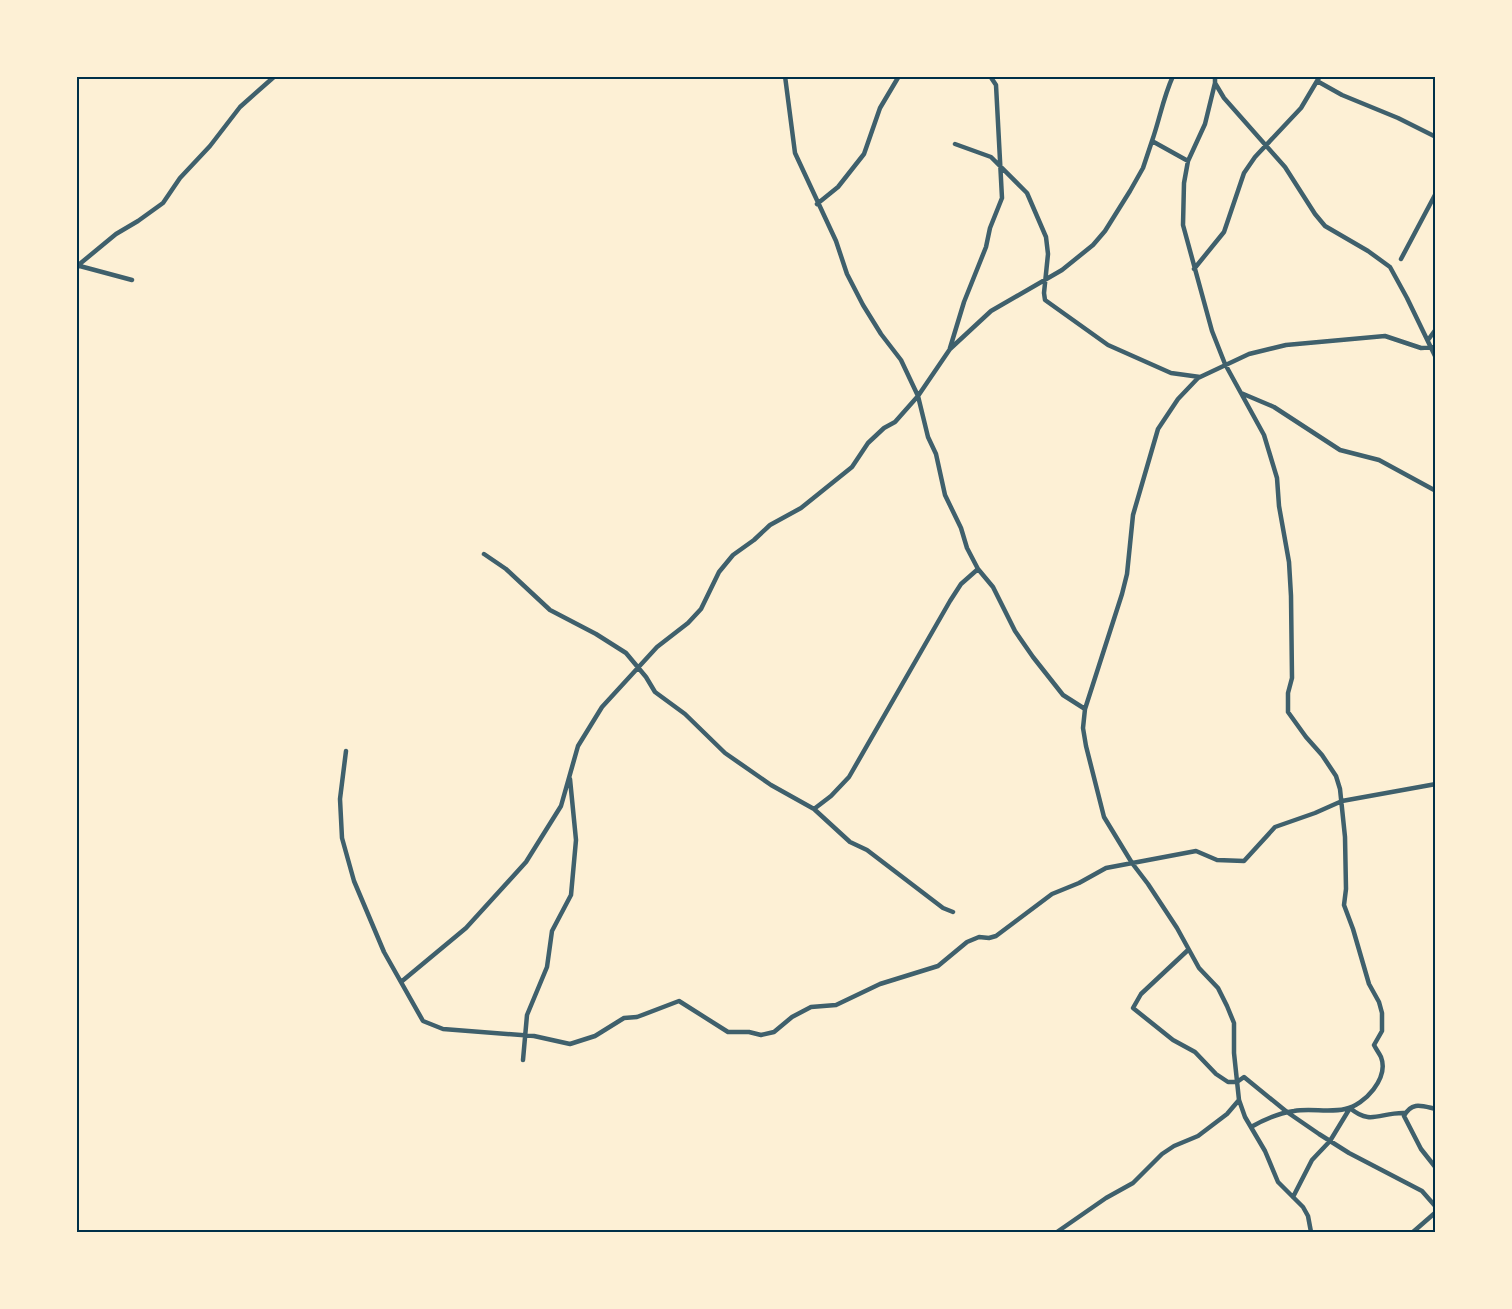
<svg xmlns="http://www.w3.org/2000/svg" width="1512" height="1309" viewBox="0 0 1512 1309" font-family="Barlow,sans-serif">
  <rect width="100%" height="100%" fill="#fdf0d5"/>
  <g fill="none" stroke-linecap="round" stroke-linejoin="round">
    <path stroke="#3f606c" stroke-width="4.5" d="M785,76L795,153L836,241L847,274L863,305L881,334L901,360L918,396L928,437L936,454L945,495L961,528L967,548L978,569L993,587L1015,631L1033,657L1063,695L1085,709
      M1173,76C1163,98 1160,118 1152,141L1188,161
      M1215,76V83L1224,98L1285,167L1315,214L1325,226L1368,251L1390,267L1407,298L1436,358
      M1317,81L1342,95L1398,118L1436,137
      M1215,83L1205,124L1188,161L1184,183L1183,225L1212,331L1225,364L1264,435L1277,478L1279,506L1289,562L1291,596L1292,678L1288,693V712L1306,737L1322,755L1336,776L1340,789L1345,837L1346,889L1344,905L1353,929L1369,984L1379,1002L1382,1013V1031L1374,1045C1376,1049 1379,1053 1381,1057C1389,1078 1365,1105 1345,1109C1329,1113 1311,1108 1294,1111C1279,1113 1265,1119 1251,1127
      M955,144L991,157L1027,193L1046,237L1048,254L1044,293L1045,300L1108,345L1171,373L1200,377
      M817,204L838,187L864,154L880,108L899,76
      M1401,259L1436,193
      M76,265L132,280
      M76,267L116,234L138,221L163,203L180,178L210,146L240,107L275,76
      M1194,269L1224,232L1244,173L1255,157L1301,108L1320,76
      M1428,340L1436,329
      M950,348L964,302L986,247L990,228L1002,198L996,85L990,76
      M1241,393L1274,407L1340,450L1379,460L1436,491
      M484,554L506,569L550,610L596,634L626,653L646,677L655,692L685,714L725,753L771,785L814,809L850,842L867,850L943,908L953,912
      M346,751L340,799L342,838L354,881L384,952L423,1021L443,1029L534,1036L570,1044L595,1036L624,1018L637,1017L679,1001L728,1032H749L761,1035L774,1032L792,1017L811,1007L836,1005L880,984L938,966L967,942L979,937L989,938L996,936L1052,894L1079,883L1106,868L1196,851L1217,860L1244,861L1275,827L1315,813L1342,801L1436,784
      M814,809L831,796L849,777L950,601L961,584L978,569
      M1188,950L1141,994L1133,1008L1173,1040L1195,1052L1216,1074L1228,1082H1237L1244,1077L1287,1112L1319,1134L1349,1153L1422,1191L1436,1207
      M401,982L466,928L526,862L561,806L578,746L602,707L657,647L688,623L701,609L719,572L733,555L754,540L770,525L801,508L852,467L868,443L884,428L895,422L918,396L950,349L991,311L1062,270L1093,245L1105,231L1130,191L1143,168L1152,141
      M523,1060L527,1015L547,967L552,931L571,895L576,840L570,779
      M1436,1109C1422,1106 1412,1101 1404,1116L1421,1149L1436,1168
      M1293,1197L1312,1160L1330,1141L1350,1108C1371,1126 1380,1112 1405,1113
      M1057,1232L1106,1198L1133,1183L1162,1154L1174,1146L1198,1136L1227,1114L1239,1100
      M1311,1232L1308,1216L1303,1207L1278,1182L1265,1151L1245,1117L1239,1100L1234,1053V1023L1227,1006L1218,988L1199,968L1177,928L1148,884L1132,863L1104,817L1086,746L1083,728L1085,709L1122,594L1127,574L1133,515L1158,429L1178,399L1198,378L1249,354L1286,345L1385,336L1421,348L1436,347
      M1413,1232L1436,1212"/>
  </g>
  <rect width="1512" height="1309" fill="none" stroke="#fdf0d5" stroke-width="156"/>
  <rect x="78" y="78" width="1356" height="1153" fill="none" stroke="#003049" stroke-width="2"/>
</svg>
